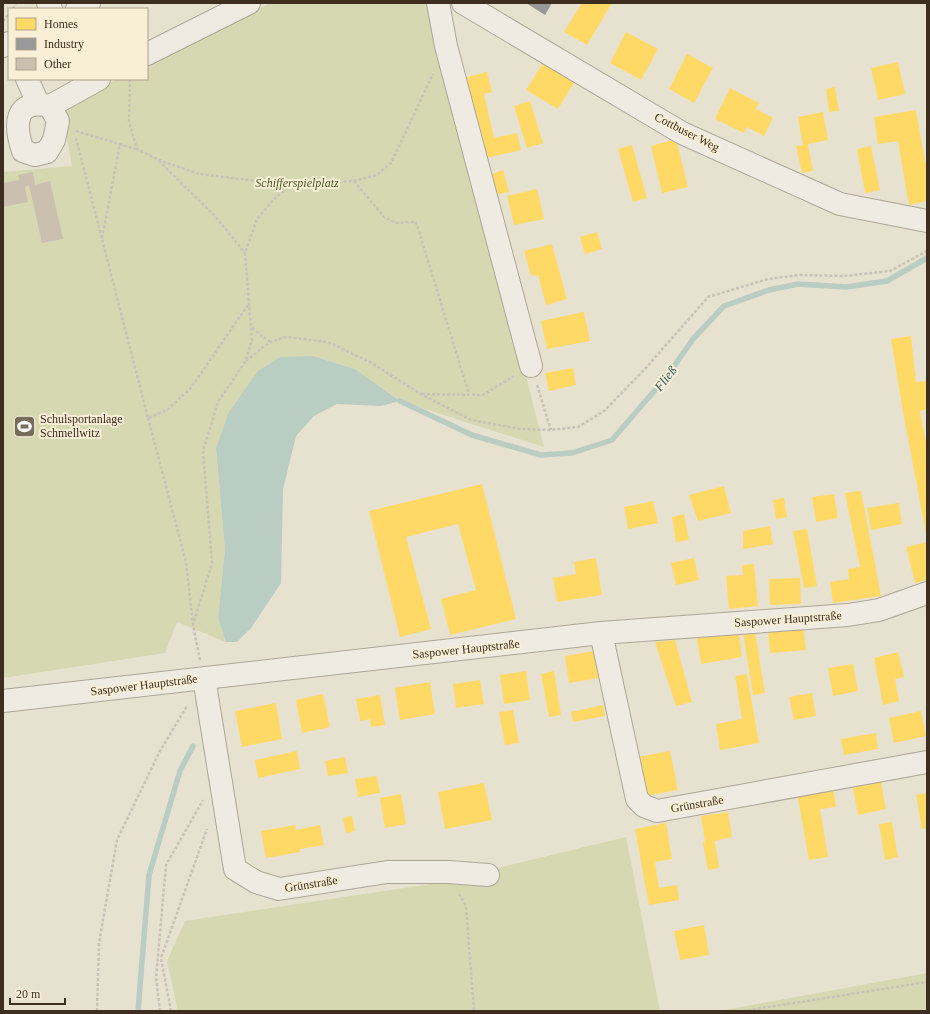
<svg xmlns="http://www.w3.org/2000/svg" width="930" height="1014" viewBox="0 0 930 1014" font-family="Georgia,serif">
  <rect width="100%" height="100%" fill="#e7e1d0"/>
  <path fill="#d6d8b1" d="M270,3H431L544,447L400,401L355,369L313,356L216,448L225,550L218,618L226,642L177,622L165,653L3,678V172L72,166L62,107L118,79H147V65Z
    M626,837L660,1011H178L167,961L185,921L431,884Z
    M927,973V1011H719Z"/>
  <path fill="#bacdc3" d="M313,356L355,369L400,401L381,406L337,404L314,416L296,436L283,489L281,583L251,628L237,642H226L218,618L225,550L216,448L229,412L258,371L280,357Z"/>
  <path fill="#ffd966" d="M582,3H612L587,45L564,32Z
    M626,32L658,49L641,80L610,63Z
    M687,54L713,68L694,103L669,89Z
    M898,62L905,94L878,100L871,68Z
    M543,63L574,83L558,109L526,90Z
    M487,72L492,92L484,94L494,138L517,133L521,150L481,159L463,78Z
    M835,87L839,111L829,112L826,89Z
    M730,88L759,103L756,109L773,118L764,136L747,127L744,133L715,119Z
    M530,101L543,143L527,148L514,106Z
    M916,110L925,162L927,161V201L909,205L898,141L878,144L874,117Z
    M823,112L828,140L808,144L813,171L802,173L796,146L803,145L798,117Z
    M676,139L688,187L662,193L651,146Z
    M632,145L647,198L633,202L618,149Z
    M871,146L880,190L865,193L857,149Z
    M503,170L509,192L494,195L489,175Z
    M537,189L544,219L514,225L507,196Z
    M597,232L602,249L585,254L580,237Z
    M552,244L567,299L546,305L538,275L531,276L524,251Z
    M584,312L590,341L547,349L541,321Z
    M911,336L916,382L927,381V409L920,411L927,448L926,533L903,412L891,339Z
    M573,368L576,385L549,391L545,373Z
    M482,484L516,619L450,635L441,599L476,590L458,524L406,537L431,629L400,637L369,511Z
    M724,486L731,513L698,521L689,495Z
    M861,491L881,596L833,603L830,582L849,579L848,569L860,567L845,493Z
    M834,494L838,518L816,522L812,497Z
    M784,498L787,517L776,519L773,500Z
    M653,501L658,523L628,529L624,507Z
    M899,503L902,524L871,530L867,508Z
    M684,514L689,540L676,542L672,517Z
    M770,526L773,544L743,549V531Z
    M807,529L817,586L804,588L793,531Z
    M927,542V580L915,583L906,547Z
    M596,558L602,595L557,602L553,578L576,574L574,562Z
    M694,558L699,580L676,585L671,563Z
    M754,564L758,606L729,609L726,576L743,575L742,565Z
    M800,578L801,604L770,605L769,579Z
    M803,626L806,650L770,653L768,629Z
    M755,631L765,693L753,695L743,632Z
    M739,632L742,657L701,664L697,638Z
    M675,640L692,702L676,706L655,642Z
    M594,651L599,678L569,683L565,656Z
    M898,652L904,677L895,679L899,701L883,705L874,658Z
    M853,664L858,691L833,696L828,668Z
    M526,671L530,700L504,704L500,675Z
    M554,671L561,715L549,717L541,674Z
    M747,674L759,743L720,750L716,724L742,719L735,676Z
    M480,680L484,704L456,708L453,684Z
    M430,682L435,714L400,720L395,688Z
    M812,693L816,716L794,720L789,697Z
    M323,694L330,727L302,733L296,700Z
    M380,695L385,725L371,727L370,719L360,721L356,699Z
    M276,703L282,739L242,747L235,711Z
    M603,705L605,716L573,722L571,712Z
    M513,710L519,743L505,745L499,712Z
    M921,711L926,736L894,743L889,718Z
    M876,733L878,749L844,755L841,739Z
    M297,751L300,769L258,778L255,760Z
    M670,751L678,790L645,796L637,757Z
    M345,757L348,773L328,776L325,761Z
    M377,776L380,793L358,797L355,779Z
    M880,777L886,809L858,815L852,783Z
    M484,783L492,820L445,829L438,792Z
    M833,787L836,807L820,809L828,857L809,860L797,793Z
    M927,793V828L922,829L916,795Z
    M401,794L406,824L385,828L380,798Z
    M728,812L732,837L715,841L719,868L708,870L703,843L705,842L701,816Z
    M352,816L355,831L346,833L343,818Z
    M892,822L898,857L885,860L879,824Z
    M666,823L672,859L655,862L659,888L677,885L679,900L649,905L635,829Z
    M295,825L296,830L320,825L324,845L300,849V852L266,858L261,831Z
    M704,925L709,955L680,960L674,931Z"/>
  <path fill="#999" d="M526,3H552L545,15Z"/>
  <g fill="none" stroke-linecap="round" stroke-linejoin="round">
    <path stroke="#bacdc3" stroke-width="5.5" d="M400,401L472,435L541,455L572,453L612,440L668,375L693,339L724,306L769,290L798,284L846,287L887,281L927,258
      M138,1011L149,875L180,771L193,746"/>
  </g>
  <path fill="#cbbfb0" d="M33,172L35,185L50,181L63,239L42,243L29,185L25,187L28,202L3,207V183L19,180L18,175Z"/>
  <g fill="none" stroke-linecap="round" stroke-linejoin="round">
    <defs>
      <path id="minor" d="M48,3L51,9
        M438,3L446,46L531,366
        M463,3L682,133L840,204L927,221
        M77,9L89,3
        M3,46L9,43
        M147,54L249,3
        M27,79L38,103
        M50,106L58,121L54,140L47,152L35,155L23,151C14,125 14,98 50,106L99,79
        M601,633L637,799L644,806L657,811L927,762
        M204,678L235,869L256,882L279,889L387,872H448L488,875
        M3,701L601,633L848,615L879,610L927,593"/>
    </defs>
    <use href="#minor" stroke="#ada698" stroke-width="24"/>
    <path stroke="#c8c2b8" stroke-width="2.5" stroke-dasharray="3 2" stroke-linecap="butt" d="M13,9L16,3
      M3,21L9,14
      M130,79L129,122L137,149L159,160L199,174L291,185
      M76,131L136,149
      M76,138L148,418L167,410L190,389L248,305
      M159,161L215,216L245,253
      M354,181L384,217L396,223L416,222L469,394
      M102,238L120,144
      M252,328L270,342
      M246,361L270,342L286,337L328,342L370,362L421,394L471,420L521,429L551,430L578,427L604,411L645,369L708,297L768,279L799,275L844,276L890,271L927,251
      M537,385L551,430
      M422,394L483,395L514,376
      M148,418L186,562L193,624
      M200,660L193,625L212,563L203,451L218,402L245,362L252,341L245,253L257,219L274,199L291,185L353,181L377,175L391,163L433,74
      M459,894L466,906L474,1011
      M97,1011L99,943L117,840L160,751L187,706
      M160,1011L156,978L166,865L203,800
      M171,1011L161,958L207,829
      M743,1011L927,982"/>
    <use href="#minor" stroke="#efebe2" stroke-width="22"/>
  </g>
  <defs>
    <symbol id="stadium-square" viewBox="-11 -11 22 22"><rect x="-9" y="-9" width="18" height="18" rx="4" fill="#786d5d" stroke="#f8efd6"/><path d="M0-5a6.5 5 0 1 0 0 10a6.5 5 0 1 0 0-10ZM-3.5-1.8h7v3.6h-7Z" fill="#fff"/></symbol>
  </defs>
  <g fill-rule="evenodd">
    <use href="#stadium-square" x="12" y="414" width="25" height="25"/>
  </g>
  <g text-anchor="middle" stroke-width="4" stroke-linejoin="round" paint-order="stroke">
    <g font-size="12" fill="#3d2e1f" stroke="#f8efd6">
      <text transform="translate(687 132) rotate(27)" y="4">Cottbuser Weg</text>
      <text transform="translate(788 619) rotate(-4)" y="4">Saspower Hauptstraße</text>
      <text transform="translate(466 649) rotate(-6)" y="4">Saspower Hauptstraße</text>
      <text transform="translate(144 685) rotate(-7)" y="4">Saspower Hauptstraße</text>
      <text transform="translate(697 804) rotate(-10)" y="4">Grünstraße</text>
      <text transform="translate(311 884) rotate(-9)" y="4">Grünstraße</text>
    </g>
    <g font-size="12" font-style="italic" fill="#4b5b24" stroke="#f8efd6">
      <text x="297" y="187">Schifferspielplatz</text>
    </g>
    <g font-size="12" fill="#3d2e1f" stroke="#f8efd6" text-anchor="start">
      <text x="40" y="423">Schulsportanlage<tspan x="40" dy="14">Schmellwitz</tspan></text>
    </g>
    <g font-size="13" font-style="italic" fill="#2d5d5c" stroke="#f8efd6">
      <text transform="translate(665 378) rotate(-52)" y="5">Fließ</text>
    </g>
  </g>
  <rect width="930" height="1014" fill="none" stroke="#3d2e1f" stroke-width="8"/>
  <rect x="8" y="8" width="140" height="72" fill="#f8efd6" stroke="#ada28d"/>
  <rect x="16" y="18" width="20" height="12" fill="#ffd966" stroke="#ada28d"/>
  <text x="44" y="28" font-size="12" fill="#3d2e1f">Homes</text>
  <rect x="16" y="38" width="20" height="12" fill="#999999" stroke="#ada28d"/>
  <text x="44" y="48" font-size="12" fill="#3d2e1f">Industry</text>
  <rect x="16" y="58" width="20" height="12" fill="#cbbfb0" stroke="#ada28d"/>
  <text x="44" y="68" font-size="12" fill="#3d2e1f">Other</text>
  <path d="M10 998v6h55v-6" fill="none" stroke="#3d2e1f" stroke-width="2"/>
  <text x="16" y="998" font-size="12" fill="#3d2e1f" stroke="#f8efd6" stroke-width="3" paint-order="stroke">20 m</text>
</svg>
